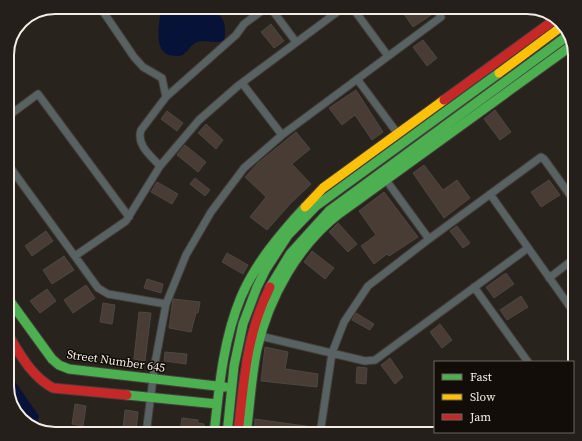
<svg xmlns="http://www.w3.org/2000/svg" width="582" height="441" viewBox="0 0 582 441" font-family="'Source Serif 4',serif">
  <rect width="100%" height="100%" fill="#28231d"/>
  <path fill="#061238" d="M161,7C188,7 233,0 224,40C214,45 207,39 197,42C189,45 187,56 178,56C150,58 160,23 161,7Z
    M7,370L39,416L36,427L26,424L7,389Z"/>
  <path fill="#493c35" stroke="#4d4743" d="M414,7H425L431,15L413,27L404,14Z
    M271,24L284,41L274,48L261,32Z
    M423,40L437,58L427,66L413,47Z
    M356,90L383,132L372,140L355,115L342,125L329,108Z
    M495,110L511,132L500,140L484,119Z
    M167,111L183,123L177,131L161,119Z
    M206,124L223,140L216,149L198,133Z
    M296,132L310,149L292,164L311,184L290,204L267,230L250,217L266,197L245,177L258,163Z
    M185,145L206,162L198,172L177,155Z
    M424,165L443,190L457,180L470,198L444,218L413,173Z
    M195,178L210,190L205,196L190,184Z
    M549,180L560,195L541,207L531,192Z
    M157,182L178,194L172,204L151,192Z
    M384,192L418,237L389,256L387,254L374,264L361,246L376,235L359,211Z
    M338,223L357,244L348,252L329,232Z
    M457,226L470,243L463,248L450,231Z
    M46,231L53,241L32,256L25,246Z
    M312,251L334,268L325,279L304,262Z
    M227,253L248,265L243,274L222,262Z
    M64,256L74,270L52,284L43,270Z
    M506,273L514,284L494,298L486,287Z
    M147,279L163,284L161,293L144,288Z
    M86,285L95,298L73,313L64,300Z
    M47,289L56,301L40,313L30,301Z
    M521,296L528,307L507,320L500,310Z
    M173,299L200,302L198,313H196L191,332L169,328Z
    M103,303L115,305L112,324L100,322Z
    M139,312L151,313L145,361L134,359Z
    M356,313L374,324L370,330L352,320Z
    M440,324L452,340L442,348L430,332Z
    M265,347L288,352L285,369L318,374L317,387L261,381Z
    M165,352L187,354L186,364L164,361Z
    M390,358L403,377L395,384L381,365Z
    M357,367L367,368L366,384L356,383Z
    M75,404L86,406L83,426L72,424Z
    M125,410L138,412L136,431L123,429Z
    M182,418L198,420V423L204,424L203,434L180,432Z
    M255,419L312,427L311,434L254,433Z"/>
  <g fill="none" stroke-linecap="round" stroke-linejoin="round">
    <defs>
      <path id="street" d="M100,7L134,57L143,67L162,78L166,97L141,130C136,145 151,156 160,166
        M270,7L296,42
        M352,7L388,56
        M23,20L24,19
        M357,79L398,134
        M242,83L282,135
        M166,97L236,35L244,24L267,7
        M7,117L38,94L129,217
        M7,163L98,288L108,294L166,304
        M386,180L429,239
        M490,194L575,314
        M75,256L126,221L160,166L199,120L239,85L344,7
        M549,278L575,258
        M474,287L528,362
        M260,336L365,361L375,360L528,248
        M146,434L155,363L166,304L186,255L211,212L244,168L282,135L441,17L436,7
        M320,434L332,353L344,322L368,286L429,239L541,157L544,159L575,202"/>
      <path id="fast" d="M270,287L290,254L329,211L566,37
        M7,297L52,359L59,365L69,369L225,387
        M127,395L217,404
        M214,434C219,388 223,340 241,297C255,264 280,234 305,207
        M227,434L234,366L243,324L257,287L266,269L288,235L316,206L499,73
        M246,434C250,406 251,377 257,349C269,297 298,245 340,213L571,46"/>
      <path id="slow" d="M499,73L561,27
        M305,207L323,188L444,100"/>
      <path id="jam" d="M444,100L557,18
        M7,333C20,354 31,376 53,388L127,395
        M238,434C244,382 246,335 270,287"/>
    </defs>
    <use href="#street" stroke="#443f3a" stroke-width="9"/>
    <use href="#fast" stroke="#443f3a" stroke-width="11"/>
    <use href="#slow" stroke="#443f3a" stroke-width="11"/>
    <use href="#jam" stroke="#443f3a" stroke-width="11"/>
    <use href="#street" stroke="#586263" stroke-width="7"/>
    <use href="#fast" stroke="#4caf50" stroke-width="9"/>
    <use href="#slow" stroke="#ffc107" stroke-width="9"/>
    <use href="#jam" stroke="#c62828" stroke-width="9"/>
  </g>
  <g text-anchor="middle" stroke-width="3" stroke-linejoin="round" paint-order="stroke">
    <g font-size="12" fill="#f4ede6" stroke="#120d08">
      <text transform="translate(116 361) rotate(8)" y="4">Street Number 645</text>
    </g>
  </g>
  <path d="M0 0H582V441H0ZM55 14H527A41 41 0 0 1 568 55V386A41 41 0 0 1 527 427H55A41 41 0 0 1 14 386V55A41 41 0 0 1 55 14Z" fill="#241f1a" fill-rule="evenodd"/>
  <path fill="none" stroke="#f4ede6" stroke-width="2" d="M55 14H527A41 41 0 0 1 568 55V386A41 41 0 0 1 527 427H55A41 41 0 0 1 14 386V55A41 41 0 0 1 55 14Z"/>
  <rect x="434" y="361" width="140" height="72" fill="#120d08" stroke="#6c6761"/>
  <rect x="442" y="374" width="20" height="6" fill="#4caf50" stroke="#6c6761"/>
  <text x="470" y="381" font-size="12" fill="#f4ede6">Fast</text>
  <rect x="442" y="394" width="20" height="6" fill="#ffc107" stroke="#6c6761"/>
  <text x="470" y="401" font-size="12" fill="#f4ede6">Slow</text>
  <rect x="442" y="414" width="20" height="6" fill="#c62828" stroke="#6c6761"/>
  <text x="470" y="421" font-size="12" fill="#f4ede6">Jam</text>
</svg>
